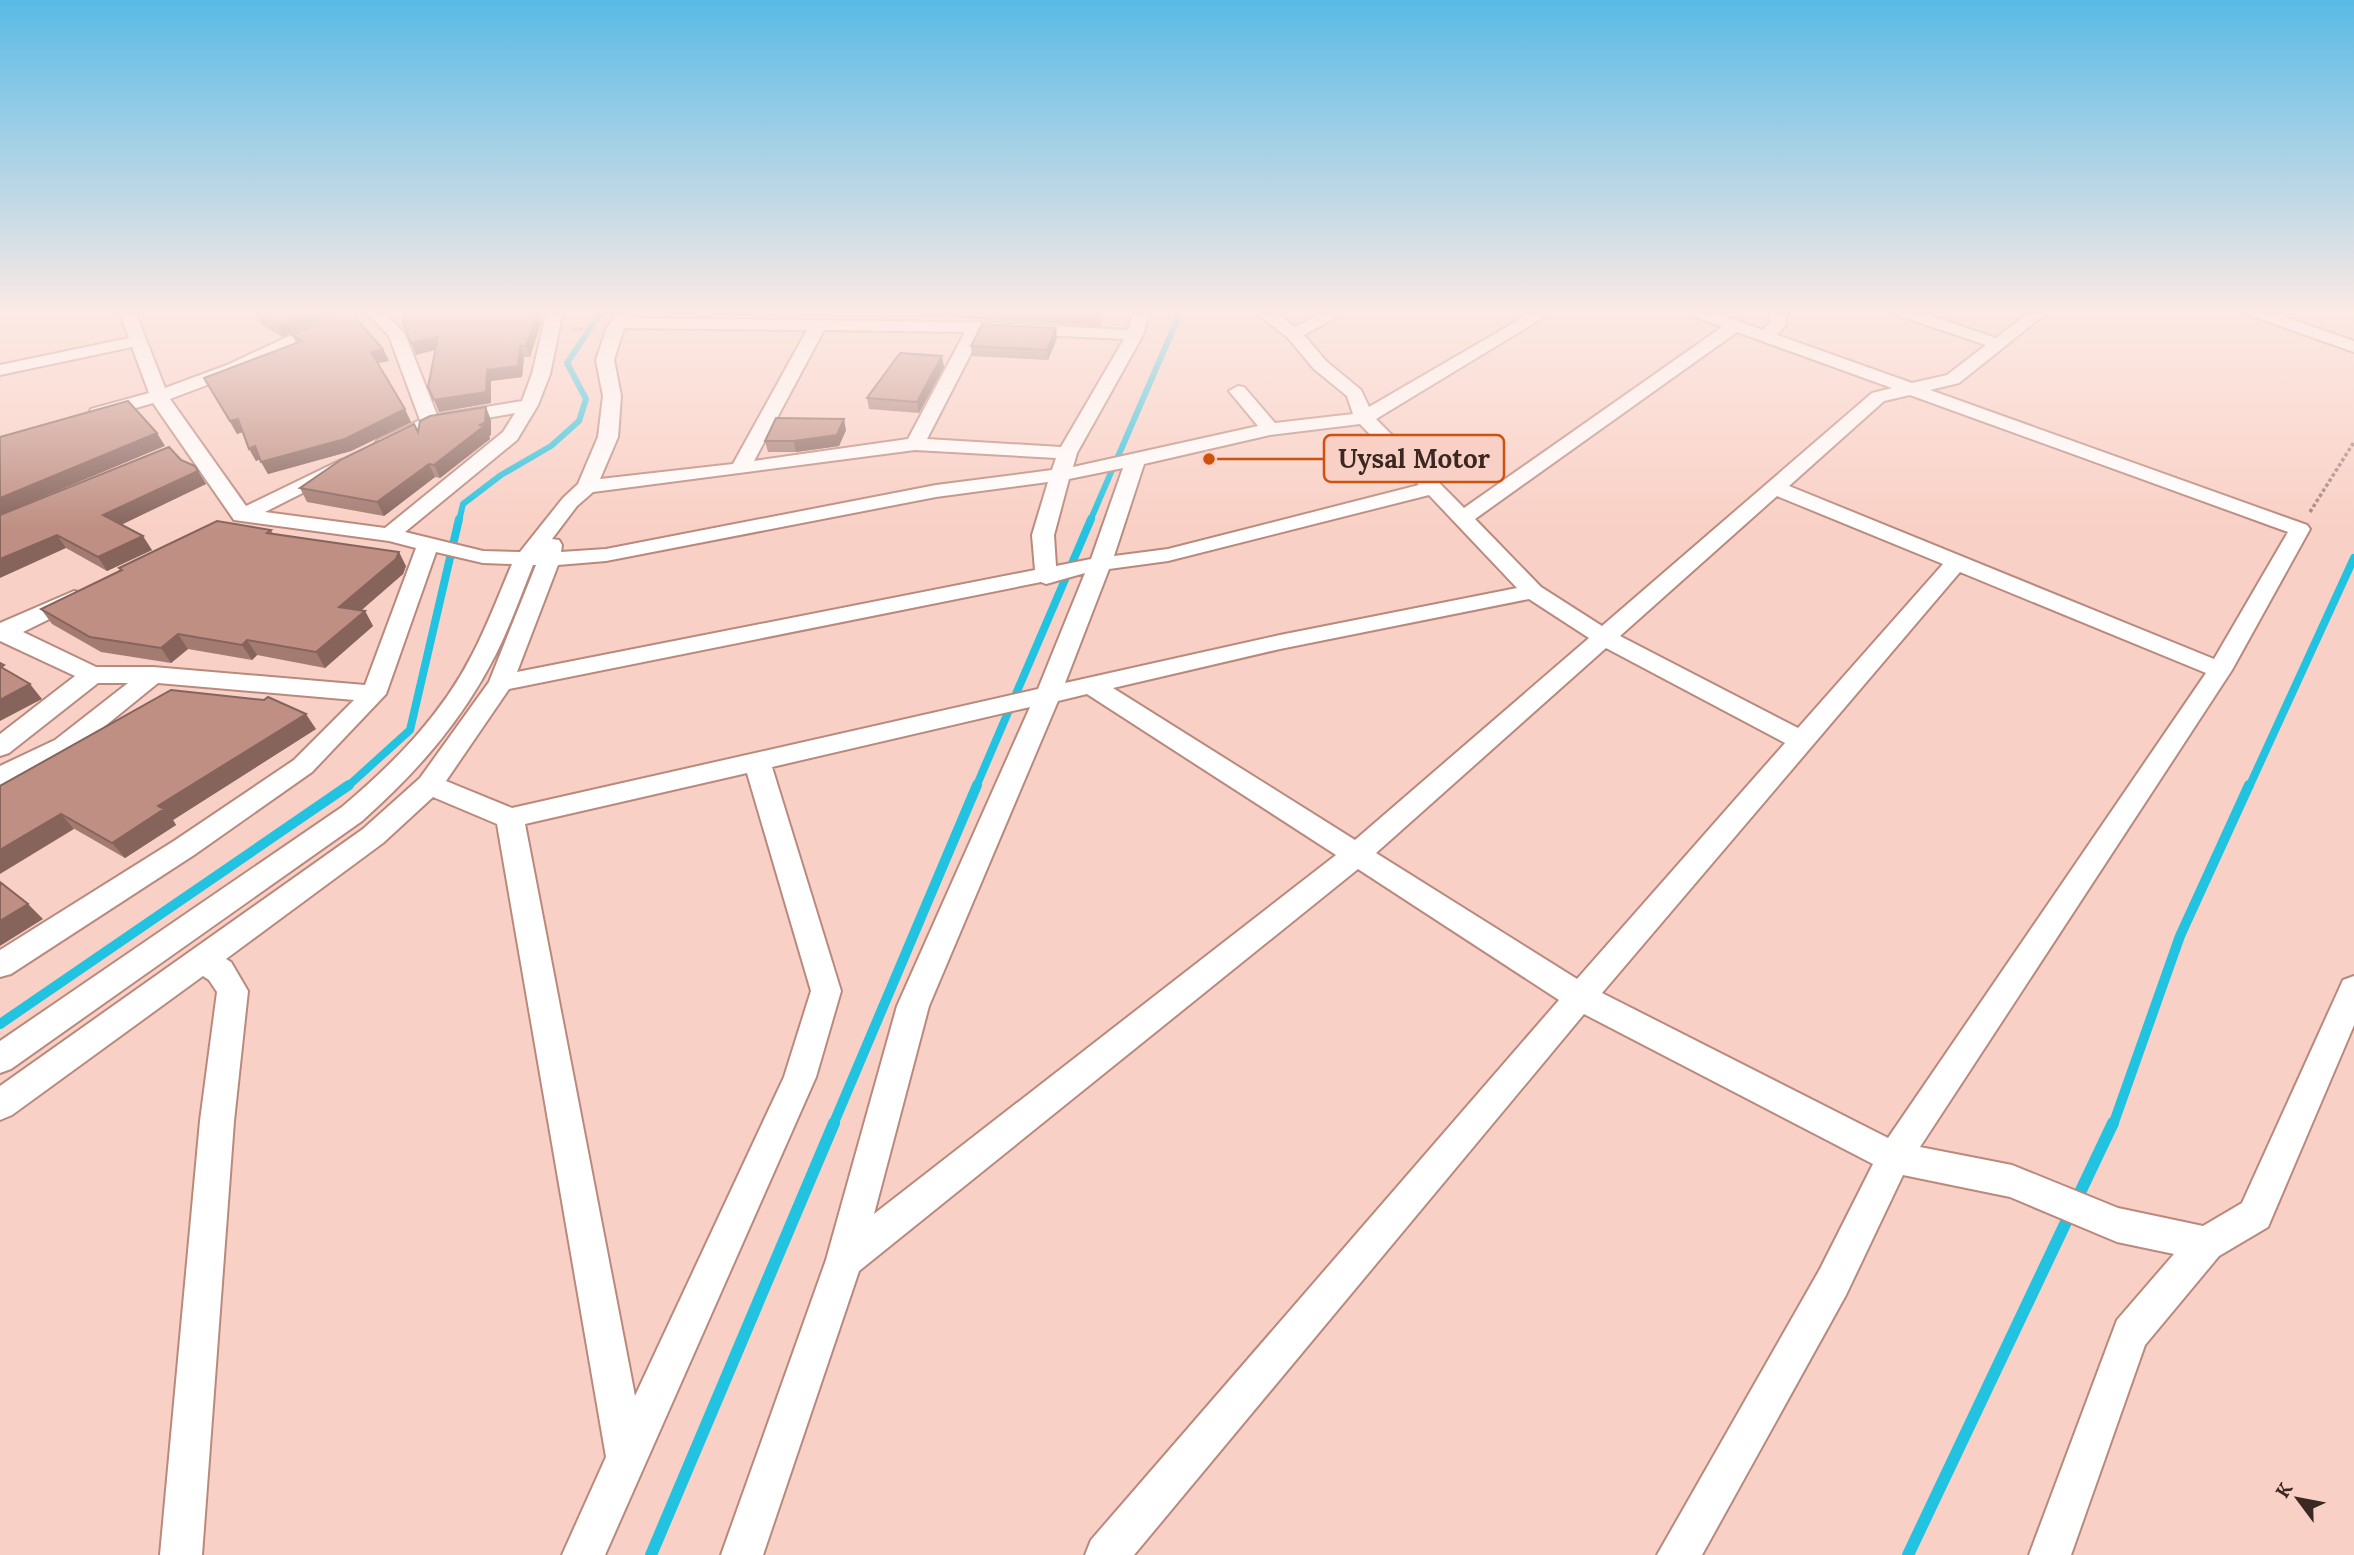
<svg xmlns="http://www.w3.org/2000/svg" width="2354" height="1555" viewBox="0 0 2354 1555" font-family="Lora,serif">
  <rect width="100%" height="100%" fill="#f9d0c5"/>
  <g fill="none" stroke-linecap="round" stroke-linejoin="round">
    <path stroke="#22c3e0" stroke-width="6" d="M459,521L463,504L501,475L551,446L579,421L586,399L567,363L602,311
      M1090,521L1181,311"/>
    <path stroke="#22c3e0" stroke-width="8" d="M347,787L410,730L459,519
      M976,787L1091,519
      M2249,787L2354,558"/>
    <path stroke="#22c3e0" stroke-width="10" d="M0,1024L349,785
      M833,1125L977,785
      M2113,1125L2180,936L2249,785"/>
    <path stroke="#22c3e0" stroke-width="12" d="M651,1555L834,1123
      M1908,1555L2113,1123"/>
    <defs>
      <path id="minor" d="M119,311H135L165,388L227,365L343,311H364L239,373L170,399L246,506L341,460L351,466L348,470L265,512L385,528L503,432L515,413L435,427L392,448H378L375,444L378,440L420,420L389,336L365,311H382L405,334L437,415L522,401L532,374L547,311H563L550,374L538,405L517,440L405,532L483,551L520,552L563,498L578,484L598,437L603,396L596,360L606,330L618,311H634L630,318L976,322L1128,330L1134,311H1150L1143,335L1077,453L1073,467L1258,426L1229,391L1238,386L1244,387L1275,423L1353,414L1347,396L1314,369L1288,338L1254,311H1273L1295,327L1326,311H1347L1304,335L1326,361L1361,390L1369,407L1534,311H1554L1376,419L1464,508L1722,327L1688,314L1686,311H1709L1763,330L1769,324L1771,311H1787L1785,326L1777,335L1912,383L1947,375L1986,345L1894,314L1892,311H1916L1996,338L2031,311H2049L1959,383L1930,390L2307,525L2310,529L2232,670L1920,1147L2012,1165L2118,1208L2203,1226L2242,1203L2339,989L2343,980L2354,976V1025L2268,1227L2219,1256L2145,1345L2071,1555H2029L2117,1320L2174,1254L2117,1242L2010,1197L1903,1175L1846,1295L1702,1555H1657L1820,1269L1873,1164L1584,1014L1134,1555H1085L1091,1540L1559,1000L1358,869L859,1271L763,1555H721L826,1260L897,1006L1030,707L772,767L841,991L816,1077L605,1555H562L606,1457L497,824L433,797L383,843L226,959L231,962L248,991L234,1121L202,1555H160L200,1121L217,992L209,980L203,976L12,1115L0,1120V1086L363,829L420,778L489,682L536,565H533C521,595 510,626 496,654C462,721 417,772 362,821L11,1069L0,1073V1041L342,807C394,763 442,715 473,653C488,624 499,594 512,564L483,563L436,552L386,694L312,772L194,855L11,974L0,977V950L174,841L294,760L354,700L158,683L73,752L0,786V766L55,740L128,683H98L9,753L0,756V734L75,676L0,641V623L74,591L82,593L85,598L82,603L23,632L96,667H153L365,685L416,548L389,541L234,520L153,403L98,419L89,413L91,409L149,393L132,347L0,375V365L129,338ZM624,328L807,330L733,464L600,479L618,437L621,396L614,360ZM824,330L965,332L908,439L754,461ZM982,332L1124,339L1061,447L927,439ZM1737,332L1892,388L1872,393L1602,626L1541,587L1475,519ZM1910,395L2288,532L2214,659L1789,486L1884,401ZM1360,424L1419,485L1168,549L1114,556L1144,464L1270,435ZM915,450L1056,458L1052,470L936,485L606,549L561,552L562,545L559,540L552,539L577,506L593,492ZM1123,468L1091,559L1056,566L1054,535L1069,479ZM1048,482L1032,535L1035,570L517,672L558,565L606,561L936,497ZM1429,495L1517,588L1280,635L1065,683L1109,569L1168,561ZM1777,496L1943,564L1798,728L1620,636ZM1960,572L2206,673L1888,1138L1602,993ZM1085,573L1038,689L512,808L446,781L509,689L1041,582L1046,584ZM1529,599L1589,638L1355,840L1113,688L1280,649ZM1606,648L1785,743L1577,979L1376,853ZM1087,694L1336,855L874,1214L929,1006L1058,701ZM747,773L811,991L784,1077L635,1396L525,824Z
        M2244,311H2268L2354,341V352L2246,314Z"/>
    </defs>
    <use href="#minor" stroke="#b9897d" stroke-width="4"/>
    <path stroke="#a4857d" stroke-width="3.5" stroke-dasharray="3.5 2.5" stroke-linecap="butt" d="M573,329L592,330
      M2310,512L2354,442"/>
    <use href="#minor" fill="#fff" fill-rule="evenodd"/>
  </g>
  <path fill="#a47b71" d="M337,311L282,337L262,325L256,314Z
    M712,311H1104L1100,326L961,318L713,315Z
    M541,323L530,357H524L522,377L491,381V403L439,412L435,350L416,355Z
    M292,335L383,349L389,361L378,363L411,422L351,451L268,474L260,459L256,461L243,432L237,434L204,378L296,343Z
    M1057,338L1048,360L972,356L971,346Z
    M944,367L919,413L869,409L867,398Z
    M491,420V435L489,436L490,439L440,478L435,477L384,516L307,502L300,488L418,432Z
    M846,430L839,446L796,452H768L765,441Z
    M198,471L206,484L121,525L152,550L107,571L66,548L0,515Z
    M271,530L273,534L406,566L403,574L361,610L365,611L373,626L325,668L257,655L252,660L188,649L171,663L101,652L52,624L41,609L120,570L119,568Z
    M316,729L173,820L176,825L125,858L0,786Z"/>
  <path fill="#86645c" d="M310,311H337L282,337L277,326Z
    M538,311H542L541,323L530,357L526,346Z
    M1101,311H1104L1100,326V315Z
    M1056,328L1057,338L1048,360L1047,350Z
    M438,337L443,348L416,355L411,343Z
    M520,346L524,357L522,377L491,381V403L439,412L434,400L487,370Z
    M383,349L389,361L377,363L371,352Z
    M942,356L944,367L919,413L917,402Z
    M486,407L491,420V435L489,436L490,439L440,478L434,465L480,425Z
    M405,409L411,422L351,451L268,474L261,462Z
    M238,419L245,431L237,434L230,421Z
    M844,419L846,430L839,446L796,452L794,441Z
    M157,433L165,446L0,515V498Z
    M255,446L262,458L256,461L249,449Z
    M429,464L435,477L384,516L377,502Z
    M198,471L206,484L112,529L103,515Z
    M57,535L66,548L0,578V559Z
    M143,536L152,550L107,571L98,557Z
    M399,552L406,566L403,574L348,622L339,607Z
    M365,611L373,626L325,668L316,652Z
    M178,634L188,649L171,663L161,648Z
    M247,640L257,655L252,660L242,645Z
    M30,684L42,699L0,721V700Z
    M306,714L316,729L173,820L176,825L125,858L112,843L158,806Z
    M61,814L74,829L0,874V850Z
    M28,904L43,919L0,946V921Z"/>
  <path fill="#bf8f83" stroke="#86645c" stroke-width="2" d="M267,311H310L277,326L256,314Z
    M342,311H349L383,349L371,352L405,409L345,439L261,462L255,446L249,449L238,419L230,421L204,378L302,341L292,335Z
    M405,311H538L526,346H520L518,366L487,370L486,392L434,400L428,387L438,337L411,343L403,323Z
    M1032,311H1101L1100,315Z
    M982,324L1056,328L1047,350L971,346Z
    M900,353L942,356L917,402L867,398Z
    M128,401L157,433L0,498V437Z
    M486,407L485,422L480,425L484,426L434,465L429,464L377,502L300,488L342,459L414,424L418,432L420,421L430,416Z
    M776,418L844,419L837,435L794,441H765Z
    M169,447L181,460L195,466L198,471L103,515L143,536L98,557L57,535L0,559V515Z
    M217,521L271,530L267,533L399,552L396,559L339,607L365,611L316,652L247,640L242,645L178,634L161,648L90,637L41,609L122,570L119,568Z
    M0,663L4,665L1,667L30,684L0,700Z
    M171,690L264,700L268,697L306,714L158,806L164,809L112,843L61,814L0,850V786Z
    M0,882L28,904L0,921Z"/>
  <linearGradient id="sky" x2="0" y2="1"><stop stop-color="#59bae5"/><stop offset="0.59" stop-color="#fceae5"/><stop offset="1" stop-color="#fceae5" stop-opacity="0"/></linearGradient>
  <rect width="2354" height="529" fill="url(#sky)"/>
  <path fill="none" stroke="#ce520f" stroke-width="2.5" d="M1209 459L1324 459"/>
  <circle fill="#ce520f" stroke="#f9d0c5" stroke-width="2.5" cx="1209" cy="459" r="7"/>
  <rect fill="#f9d0c5" stroke="#ce520f" stroke-width="2.5" x="1324" y="435" width="180" height="47" rx="7"/>
  <g font-size="26" text-anchor="middle" font-weight="bold" fill="#3b2823">
    <text x="1414" y="468">Uysal Motor</text>
  </g>
  <g transform="translate(2298 1499) rotate(302)" stroke="#f9d0c5" stroke-width="5" paint-order="stroke">
  <path d="M0-5L12 26L0 18L-12 26Z" fill="#3b2823"/>
  <text y="-10" font-size="19" font-weight="bold" text-anchor="middle" fill="#3b2823">K</text>
  </g>
</svg>
